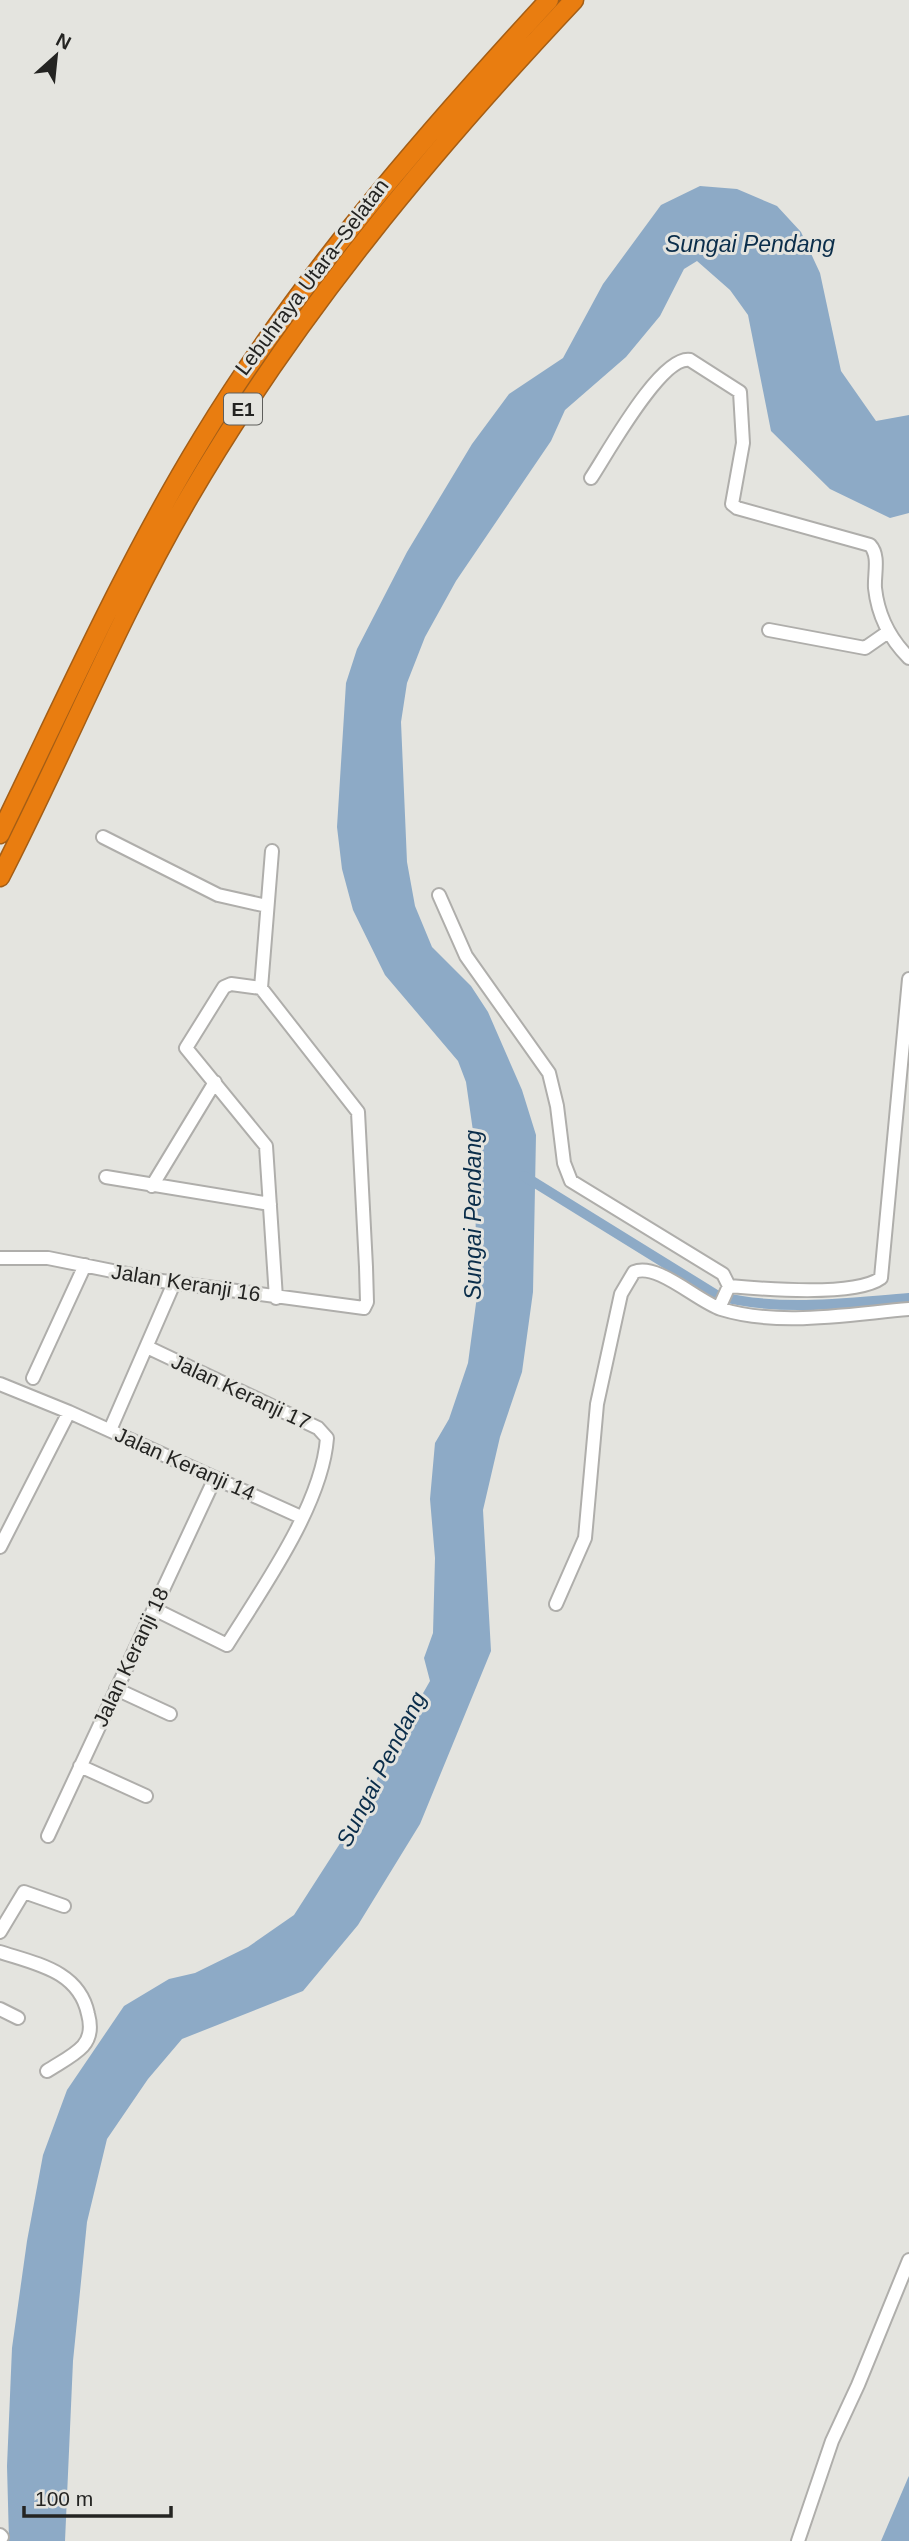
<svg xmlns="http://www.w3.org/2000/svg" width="909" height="2541" viewBox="0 0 909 2541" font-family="Arial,sans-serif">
  <rect width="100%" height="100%" fill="#e4e4df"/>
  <path fill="#8daac6" d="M700,186L737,189L777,206L801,232L820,273L841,371L876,421L909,415V513L890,518L830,489L771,431L748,315L730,290L697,261L684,269L660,316L626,357L565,410L551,441L456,581L425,637L407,683L401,722L407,862L415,906L432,947L471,986L488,1012L522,1090L536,1135L533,1292L522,1372L500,1437L483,1510L491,1651L420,1824L358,1925L303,1991L182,2039L148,2079L107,2139L87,2222L73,2361L65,2541H9L7,2466L12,2348L27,2241L43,2155L67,2090L124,2006L169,1979L195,1973L248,1947L294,1915L366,1803L390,1751L430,1681L424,1658L433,1633L435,1558L430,1499L435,1443L449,1419L468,1363L477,1296L474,1138L466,1082L458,1061L385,975L353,910L342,869L337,827L346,683L357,649L407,552L472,444L509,394L563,358L603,284L661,205Z
    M909,2476V2541H881L908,2478Z"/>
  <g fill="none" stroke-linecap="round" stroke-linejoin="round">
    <path stroke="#8daac6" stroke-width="10" d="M524,1176L718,1296C782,1312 843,1303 909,1298"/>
    <defs>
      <path id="minor" d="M591,478C607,454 661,355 690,360L740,392L743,443L732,504L737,508L870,545C880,556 874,574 875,588C878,616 890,639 909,658
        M769,630L865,648L888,632
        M103,837L218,895L267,906
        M439,895L466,956L549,1073L557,1106L564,1163L571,1181L723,1274L729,1286L719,1308
        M261,988L231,984L224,987L186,1048L266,1146L276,1298
        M261,988L272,851
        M106,1177L270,1204
        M152,1186L215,1082
        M0,1258H48L162,1281L364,1308L367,1302L366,1267L358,1112L261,988
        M729,1286C762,1289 855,1297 881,1278L909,979
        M147,1347L318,1428L327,1438C322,1505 262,1589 227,1645L154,1609
        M33,1378L85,1265
        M0,1384L69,1412L301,1517
        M110,1430L174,1283
        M0,1547L69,1412
        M556,1604L585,1538L597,1404L621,1294L634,1272C657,1262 697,1301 721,1309C779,1327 849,1314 909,1309
        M116,1689L170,1714
        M80,1766L146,1796
        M48,1836L215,1478
        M0,1932L24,1892L64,1906
        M0,1952C37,1964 79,1971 88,2014C91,2025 91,2037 83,2046C74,2056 59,2063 47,2071
        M0,2009L18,2018
        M0,2535L2,2537
        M798,2541L832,2441L858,2385L909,2260"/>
      <path id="highway" d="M0,834C65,701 125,565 202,439C299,279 423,137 549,0
        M0,877C65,751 117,620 189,497C295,315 430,153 574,0"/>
    </defs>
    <use href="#minor" stroke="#afaeab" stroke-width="16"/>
    <use href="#highway" stroke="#a45e16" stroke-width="21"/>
    <use href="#minor" stroke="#fff" stroke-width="12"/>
    <use href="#highway" stroke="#e97d10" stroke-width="18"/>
  </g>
  <g text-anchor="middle" stroke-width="6" stroke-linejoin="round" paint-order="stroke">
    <rect fill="#e4e4df" stroke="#5e5e5b" stroke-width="2" x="224" y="393.5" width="38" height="31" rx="5"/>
    <g font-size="19" font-weight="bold" fill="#242422">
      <text x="243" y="416">E1</text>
    </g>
    <g font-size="21" fill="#242422" stroke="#e4e4df">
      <text transform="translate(312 277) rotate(-53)" y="7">Lebuhraya Utara–Selatan</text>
      <text transform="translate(186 1283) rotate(9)" y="7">Jalan Keranji 16</text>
      <text transform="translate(241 1392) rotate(25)" y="7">Jalan Keranji 17</text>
      <text transform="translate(185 1464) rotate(24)" y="7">Jalan Keranji 14</text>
      <text transform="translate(131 1657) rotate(-65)" y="7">Jalan Keranji 18</text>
    </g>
    <g font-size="23" font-style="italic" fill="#0a2d4a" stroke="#e4e4df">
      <text x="750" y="252">Sungai Pendang</text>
      <text transform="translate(473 1215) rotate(-90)" y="8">Sungai Pendang</text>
      <text transform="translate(381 1769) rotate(-63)" y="8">Sungai Pendang</text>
    </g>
  </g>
  <g transform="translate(56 56) rotate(27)" stroke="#e4e4df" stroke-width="5" paint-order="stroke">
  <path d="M0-5L12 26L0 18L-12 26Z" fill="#242422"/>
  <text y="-10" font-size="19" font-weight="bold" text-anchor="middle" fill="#242422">N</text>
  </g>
  <path d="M24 2506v10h147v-10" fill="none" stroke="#242422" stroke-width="3.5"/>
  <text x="35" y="2506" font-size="21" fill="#242422" stroke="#e4e4df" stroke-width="5" paint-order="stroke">100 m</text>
</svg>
